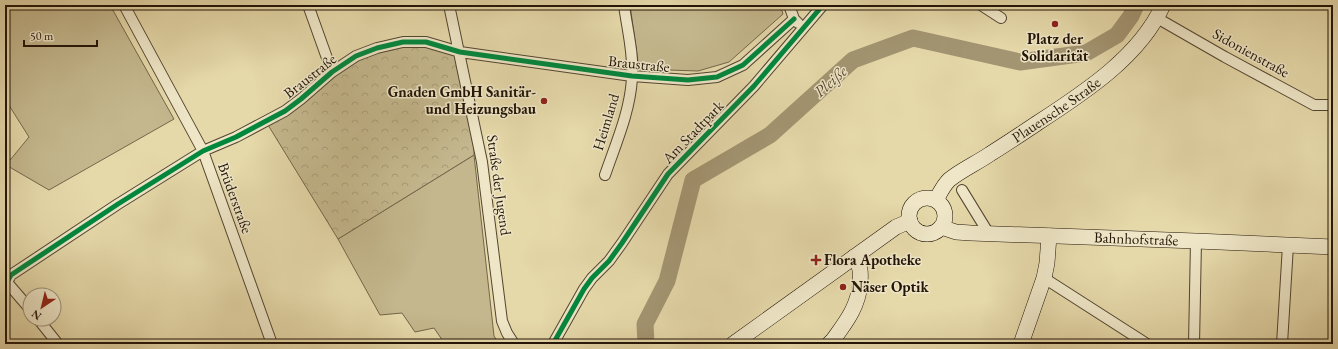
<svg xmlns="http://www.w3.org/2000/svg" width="1338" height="349" viewBox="0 0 1338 349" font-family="'EB Garamond',serif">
  <defs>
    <pattern id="forest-crowns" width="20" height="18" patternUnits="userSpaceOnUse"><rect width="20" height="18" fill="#c4b78d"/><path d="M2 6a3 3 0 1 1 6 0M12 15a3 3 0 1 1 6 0" fill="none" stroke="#a89c78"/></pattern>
  </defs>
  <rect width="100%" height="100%" fill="#e5d8a9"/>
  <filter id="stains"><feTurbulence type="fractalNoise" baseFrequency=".005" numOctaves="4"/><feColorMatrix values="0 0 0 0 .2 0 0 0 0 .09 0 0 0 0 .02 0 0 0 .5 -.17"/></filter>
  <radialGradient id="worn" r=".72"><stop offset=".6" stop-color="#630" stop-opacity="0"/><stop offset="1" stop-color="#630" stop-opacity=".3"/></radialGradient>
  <path fill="#c4b78d" stroke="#73664a" d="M5,5H110L174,119L49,190L6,165L29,137L5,99Z
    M630,5H780L783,14L729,62L698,71L639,69Z
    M474,155L494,336L499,344H445L434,328L415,332L402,313L380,315L338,239Z"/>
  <path fill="url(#forest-crowns)" stroke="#73664a" d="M403,42L460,52L475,124L474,155L338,239L268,125L356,56Z"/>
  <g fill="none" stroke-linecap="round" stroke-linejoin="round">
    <path stroke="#a39572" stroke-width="17" d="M646,344L645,324L667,281L693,180L770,135L853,60L913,38L1020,62L1086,53L1117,35L1131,16L1136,5"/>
    <defs>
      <path id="street" d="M124,5L203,151L272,344
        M308,5L332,72
        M449,5L482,162L502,321L507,333L514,344
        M789,5L794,19L798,23
        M981,5L1001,18
        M1157,18L1225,57L1314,105H1333
        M605,175C616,143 630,112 632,78C634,54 627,29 624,5
        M962,190L989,234
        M1044,278L1147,344
        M5,280L30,309
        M7,282L11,275L118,204L203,151L236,137L285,111L301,99L332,72L356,56L377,48L403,42H426L460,52L632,76L688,80L717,77L743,65L794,19
        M38,319L58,344
        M553,344L584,289L592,278L609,261L622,243L668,174L754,86L823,5
        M1194,344L1196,241
        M1282,344L1288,245"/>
      <g id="secondary">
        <circle cx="927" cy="216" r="18"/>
        <path id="s1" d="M936,200C940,193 943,186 949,180C961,170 977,163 990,154C1006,144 1021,134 1036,124C1082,94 1140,57 1163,5"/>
        <path id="s2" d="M941,227L956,232L971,233L1196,241L1333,247"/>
        <path d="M733,344L896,227L910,221"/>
        <path d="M829,344L833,340C846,322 858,307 860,284C861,271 861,268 854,257"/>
        <path d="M1021,344L1044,278L1047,263L1049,236"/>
      </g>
    </defs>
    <use href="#street" stroke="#534530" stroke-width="12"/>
    <use href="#secondary" stroke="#221407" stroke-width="16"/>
    <use href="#street" stroke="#eee6c7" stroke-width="10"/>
    <use href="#secondary" stroke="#eee6c7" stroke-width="15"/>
    <defs>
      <path id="cycleway" d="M5,280L7,282L11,275L118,204L203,151L236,137L285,111L301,99L332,72L356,56L377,48L403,42H426L460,52L632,76L688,80L717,77L743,65L794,19
        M553,344L584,289L592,278L609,261L622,243L668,174L754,86L823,5"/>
    </defs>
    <use href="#cycleway" stroke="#eee6c7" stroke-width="8"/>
    <use href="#cycleway" stroke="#00873e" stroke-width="5"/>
  </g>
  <g fill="#8f2418" stroke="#eee6c7" stroke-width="1.5">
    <circle cx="1055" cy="24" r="4"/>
    <circle cx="544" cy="101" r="4"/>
    <path d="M814 254h4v4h4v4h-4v4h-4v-4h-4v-4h4z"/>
    <circle cx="843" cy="287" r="4"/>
  </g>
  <g text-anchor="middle" stroke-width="3" stroke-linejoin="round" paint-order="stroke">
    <g font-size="15" font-weight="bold" fill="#221407" stroke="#eee6c7" text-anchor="start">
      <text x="1055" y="44" text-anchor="middle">Platz der<tspan x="1055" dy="17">Solidarität</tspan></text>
      <text x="536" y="97" text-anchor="end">Gnaden GmbH Sanitär-<tspan x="536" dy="17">und Heizungsbau</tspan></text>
      <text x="824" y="265">Flora Apotheke</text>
      <text x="851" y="292">Näser Optik</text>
    </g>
    <g font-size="15" fill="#221407" stroke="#eee6c7">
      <text transform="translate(1251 53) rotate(29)" y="5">Sidonienstraße</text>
      <text transform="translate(639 64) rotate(6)" y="5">Braustraße</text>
      <text transform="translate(310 76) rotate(-38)" y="5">Braustraße</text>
      <text dy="5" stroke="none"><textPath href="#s1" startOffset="152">Plauensche Straße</textPath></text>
      <text transform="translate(606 122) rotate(-73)" y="5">Heimland</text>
      <text transform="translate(693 132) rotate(-46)" y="5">Am Stadtpark</text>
      <text transform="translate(499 185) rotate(82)" y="5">Straße der Jugend</text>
      <text transform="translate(235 198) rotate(70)" y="5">Brüderstraße</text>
      <text dy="5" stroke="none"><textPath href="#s2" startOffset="196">Bahnhofstraße</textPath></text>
    </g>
    <g font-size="16" font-style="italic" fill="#564832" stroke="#eee6c7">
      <text transform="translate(830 81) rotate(-42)" y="6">Pleiße</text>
    </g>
  </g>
  <rect width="1338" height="349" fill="none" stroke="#e5d8a9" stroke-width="20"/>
  <rect x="6" y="6" width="1326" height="337" fill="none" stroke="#221407" stroke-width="2"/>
  <rect x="10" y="10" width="1318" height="329" fill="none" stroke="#221407"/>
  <g transform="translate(42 307) rotate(215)"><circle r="19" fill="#eee6c7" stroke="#9c927a"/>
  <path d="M0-3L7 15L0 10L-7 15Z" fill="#8f2418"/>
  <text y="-6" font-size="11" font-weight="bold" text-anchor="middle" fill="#221407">N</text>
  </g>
  <path d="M24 40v6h73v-6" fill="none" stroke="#221407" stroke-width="2"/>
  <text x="30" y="40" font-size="12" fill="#221407" stroke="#eee6c7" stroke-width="3" paint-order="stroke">50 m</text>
  <rect width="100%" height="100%" filter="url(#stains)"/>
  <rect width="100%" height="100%" fill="url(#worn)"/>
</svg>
